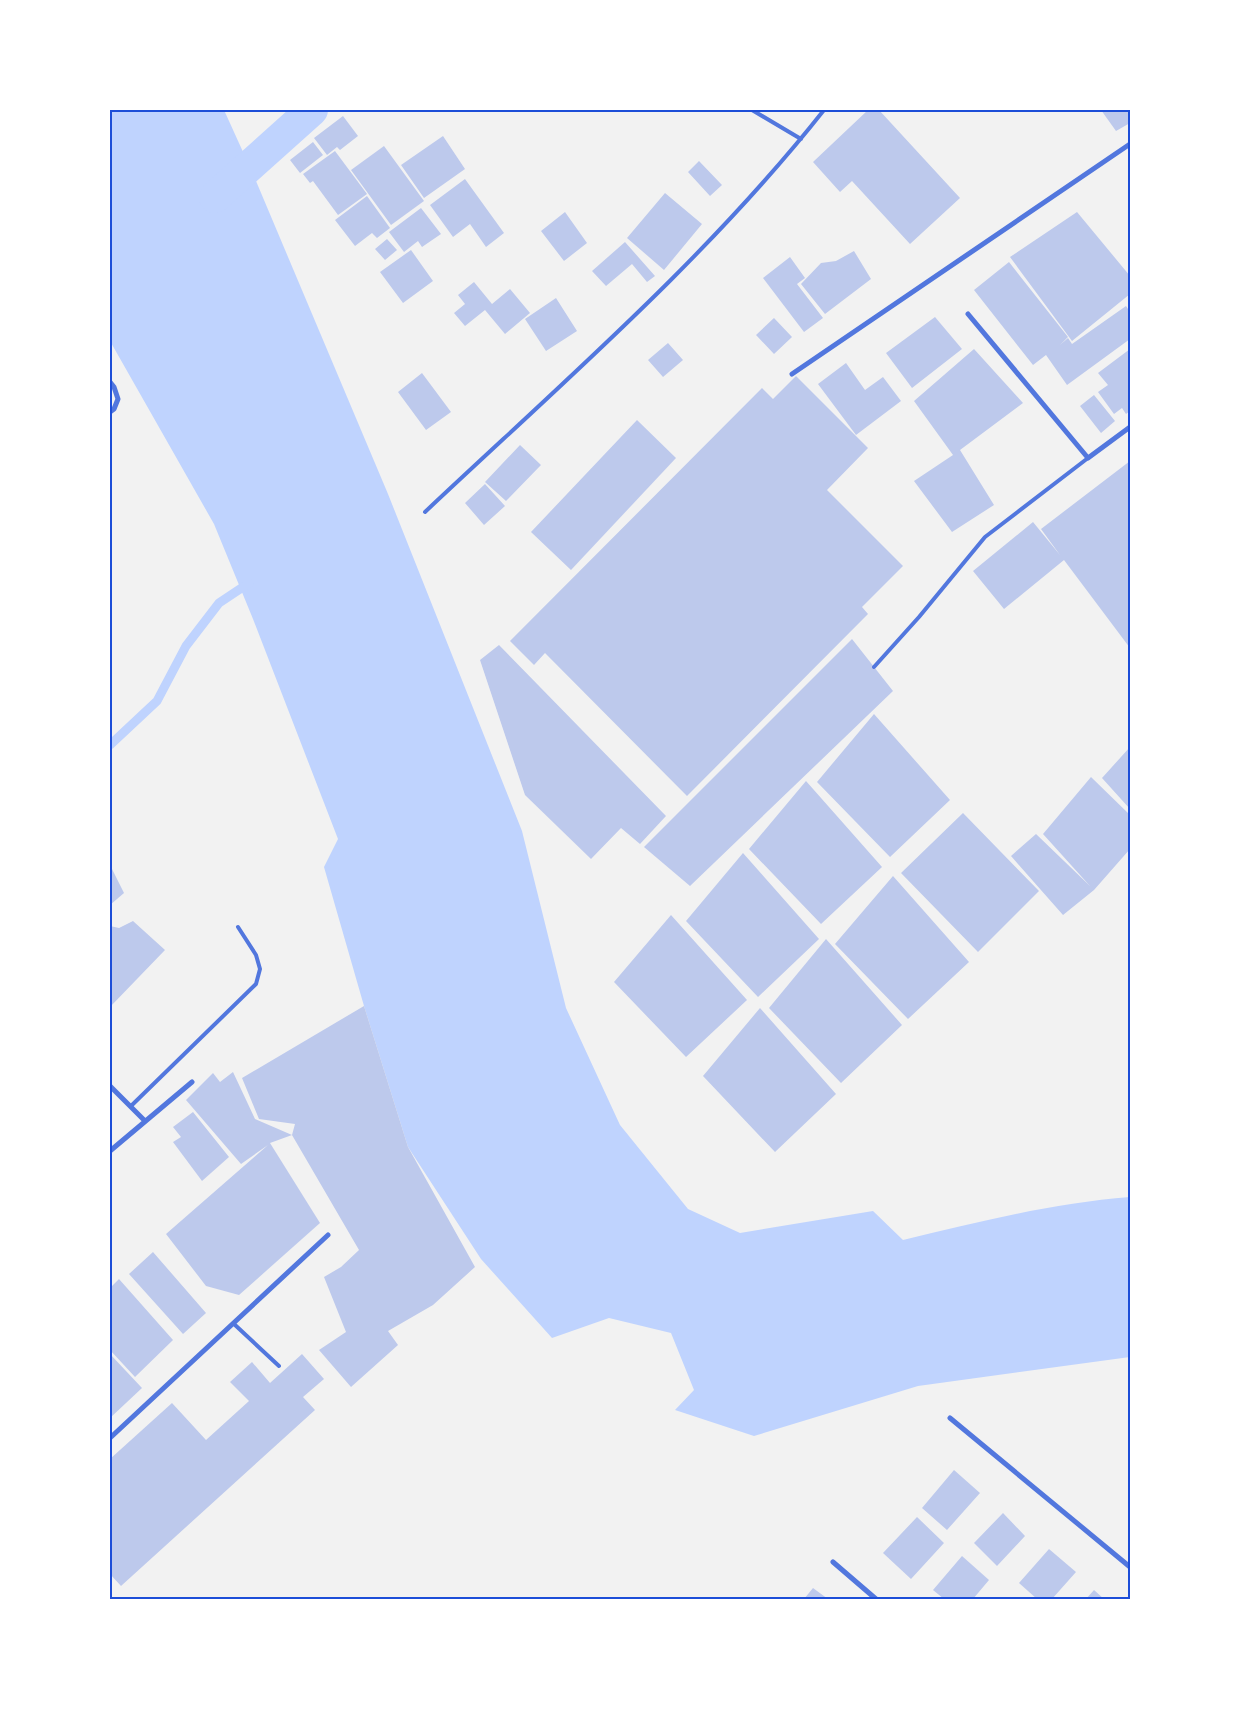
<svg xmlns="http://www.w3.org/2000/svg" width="1240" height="1709" viewBox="0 0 1240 1709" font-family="'Work Sans',sans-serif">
  <rect width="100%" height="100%" fill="#f2f2f2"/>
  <path fill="#bfd3fe" d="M110,110H224L253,174L388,494L522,831L566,1008L620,1125L688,1209L740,1233L873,1211L903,1240C978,1222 1053,1203 1130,1197V1357L918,1386L754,1436L675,1410L694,1390L671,1333L609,1318L552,1338L481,1259L408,1147L364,1006L324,867L338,839L253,619L214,524L110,341Z"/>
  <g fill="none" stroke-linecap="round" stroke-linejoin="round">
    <path stroke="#bfd3fe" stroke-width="9" d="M110,745L157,701L186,646L219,603L249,583"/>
    <path stroke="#bfd3fe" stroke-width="32" d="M215,197L312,110"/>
  </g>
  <path fill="#bdc9ec" d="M868,110H879L960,198L910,244L852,181L840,192L813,162Z
    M1101,110H1130V123L1116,131Z
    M343,116L358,136L340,150L337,147L327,155L314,138Z
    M443,136L465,169L424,198L401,165Z
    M313,142L323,155L300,173L290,160Z
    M384,146L424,201L391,225L351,170Z
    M335,151L367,194L338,215L313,181L310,183L303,174Z
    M699,161L722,185L710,196L688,172Z
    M465,179L504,233L486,247L470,224L453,237L430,205Z
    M665,193L702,224L664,270L627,238Z
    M367,196L390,228L377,238L372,233L355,246L335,220Z
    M421,208L441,234L422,247L418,241L404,252L389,232Z
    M565,212L587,243L564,261L541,231Z
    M1077,212L1130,276V294L1072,341L1010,257Z
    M387,239L397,250L385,260L375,249Z
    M625,242L655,276L647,282L632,264L606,286L592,271Z
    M411,250L433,281L403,303L380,272Z
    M854,251L871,279L825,314L801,284L821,263L836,261Z
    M790,257L805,278L797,284L823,318L804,332L763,278Z
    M1009,262L1068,337L1060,345L1068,338L1072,344L1126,306L1130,312V339L1067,385L1046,355L1033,365L974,290Z
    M474,282L492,304L510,289L530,313L505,334L485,310L465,326L454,313L465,304L458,295Z
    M556,298L577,331L546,351L525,319Z
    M935,317L962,349L912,388L886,353Z
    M774,318L792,337L774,354L756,335Z
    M668,343L683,360L663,377L648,360Z
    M974,349L1023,403L960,450L994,505L952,532L914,481L953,455L914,401Z
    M1130,349V411L1126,414L1122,408L1114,414L1098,392L1108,385L1098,373Z
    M846,363L865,390L883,377L901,401L856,435L818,384Z
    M422,373L451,412L426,430L398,392Z
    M796,376L868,448L827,490L903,566L862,607L868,614L687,796L545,653L534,665L510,641L762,388L773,399Z
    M1094,395L1115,421L1101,433L1080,406Z
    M637,420L676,458L571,570L531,532Z
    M520,445L541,465L506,501L485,482Z
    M1130,461V648L1064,560L1004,609L973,571L1033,522L1060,555L1041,529Z
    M485,484L505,506L484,525L465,503Z
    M852,639L893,691L690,886L644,847Z
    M499,645L666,816L640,844L621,828L591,859L525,795L480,660Z
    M874,714L950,800L890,857L817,782Z
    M1130,747V809L1102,778Z
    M1091,777L1130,815V849L1094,890L1063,915L1011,856L1036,834L1090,886L1043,834Z
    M806,781L882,867L821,924L749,849Z
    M963,813L1039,891L978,952L901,873Z
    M743,853L819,939L758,997L686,921Z
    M110,865L124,893L110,905Z
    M893,876L969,962L908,1019L835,944Z
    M671,915L747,1000L686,1057L614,982Z
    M133,921L165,950L110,1007V926L119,928Z
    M826,939L902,1025L841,1083L769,1008Z
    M364,1006L408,1147L475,1267L433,1305L388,1331L398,1345L351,1387L319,1350L346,1332L324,1277L341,1267L359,1250L292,1135L295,1124L259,1119L242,1078Z
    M760,1008L836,1094L775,1152L703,1076Z
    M233,1072L255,1119L292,1135L270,1143L320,1223L239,1295L206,1286L166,1234L268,1145L241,1164L186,1100L213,1073L220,1082Z
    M193,1112L229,1157L202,1181L173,1142L181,1137L173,1127Z
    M153,1252L206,1313L183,1334L129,1274Z
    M119,1279L173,1340L135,1377L110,1350V1288Z
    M110,1354L142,1388L110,1418Z
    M302,1354L324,1379L303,1397L315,1410L121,1586L110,1574V1459L172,1403L206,1440L249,1401L230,1382L252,1362L270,1383Z
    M954,1470L980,1493L947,1530L922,1508Z
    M1003,1513L1025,1536L997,1566L974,1543Z
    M917,1517L944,1543L911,1579L883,1553Z
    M1049,1549L1076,1572L1052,1599H1037L1019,1583Z
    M962,1556L989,1580L973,1599H944L933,1590Z
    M813,1588L828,1599H804Z
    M1094,1590L1104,1599H1086Z"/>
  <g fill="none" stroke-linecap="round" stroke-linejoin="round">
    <path stroke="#5277de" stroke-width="4" d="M752,110L801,139
      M425,512C562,383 707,258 824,110
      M874,667L919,617L985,537L1088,458
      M131,1106L256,984L260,969L256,955L238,927
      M234,1324L279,1366"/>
    <path stroke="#5277de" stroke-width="5" d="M968,314L1088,458L1130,427
      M792,374L1130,144
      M110,382L114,387L118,399L114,409L110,412
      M110,1086L144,1120
      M110,1151L192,1082
      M950,1418L1130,1567
      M110,1438L328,1235
      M833,1562L876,1599"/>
  </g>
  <rect width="1240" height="1709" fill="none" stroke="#ffffff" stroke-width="222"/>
  <rect x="111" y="111" width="1018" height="1487" fill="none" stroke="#1d4ed8" stroke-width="2"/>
</svg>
